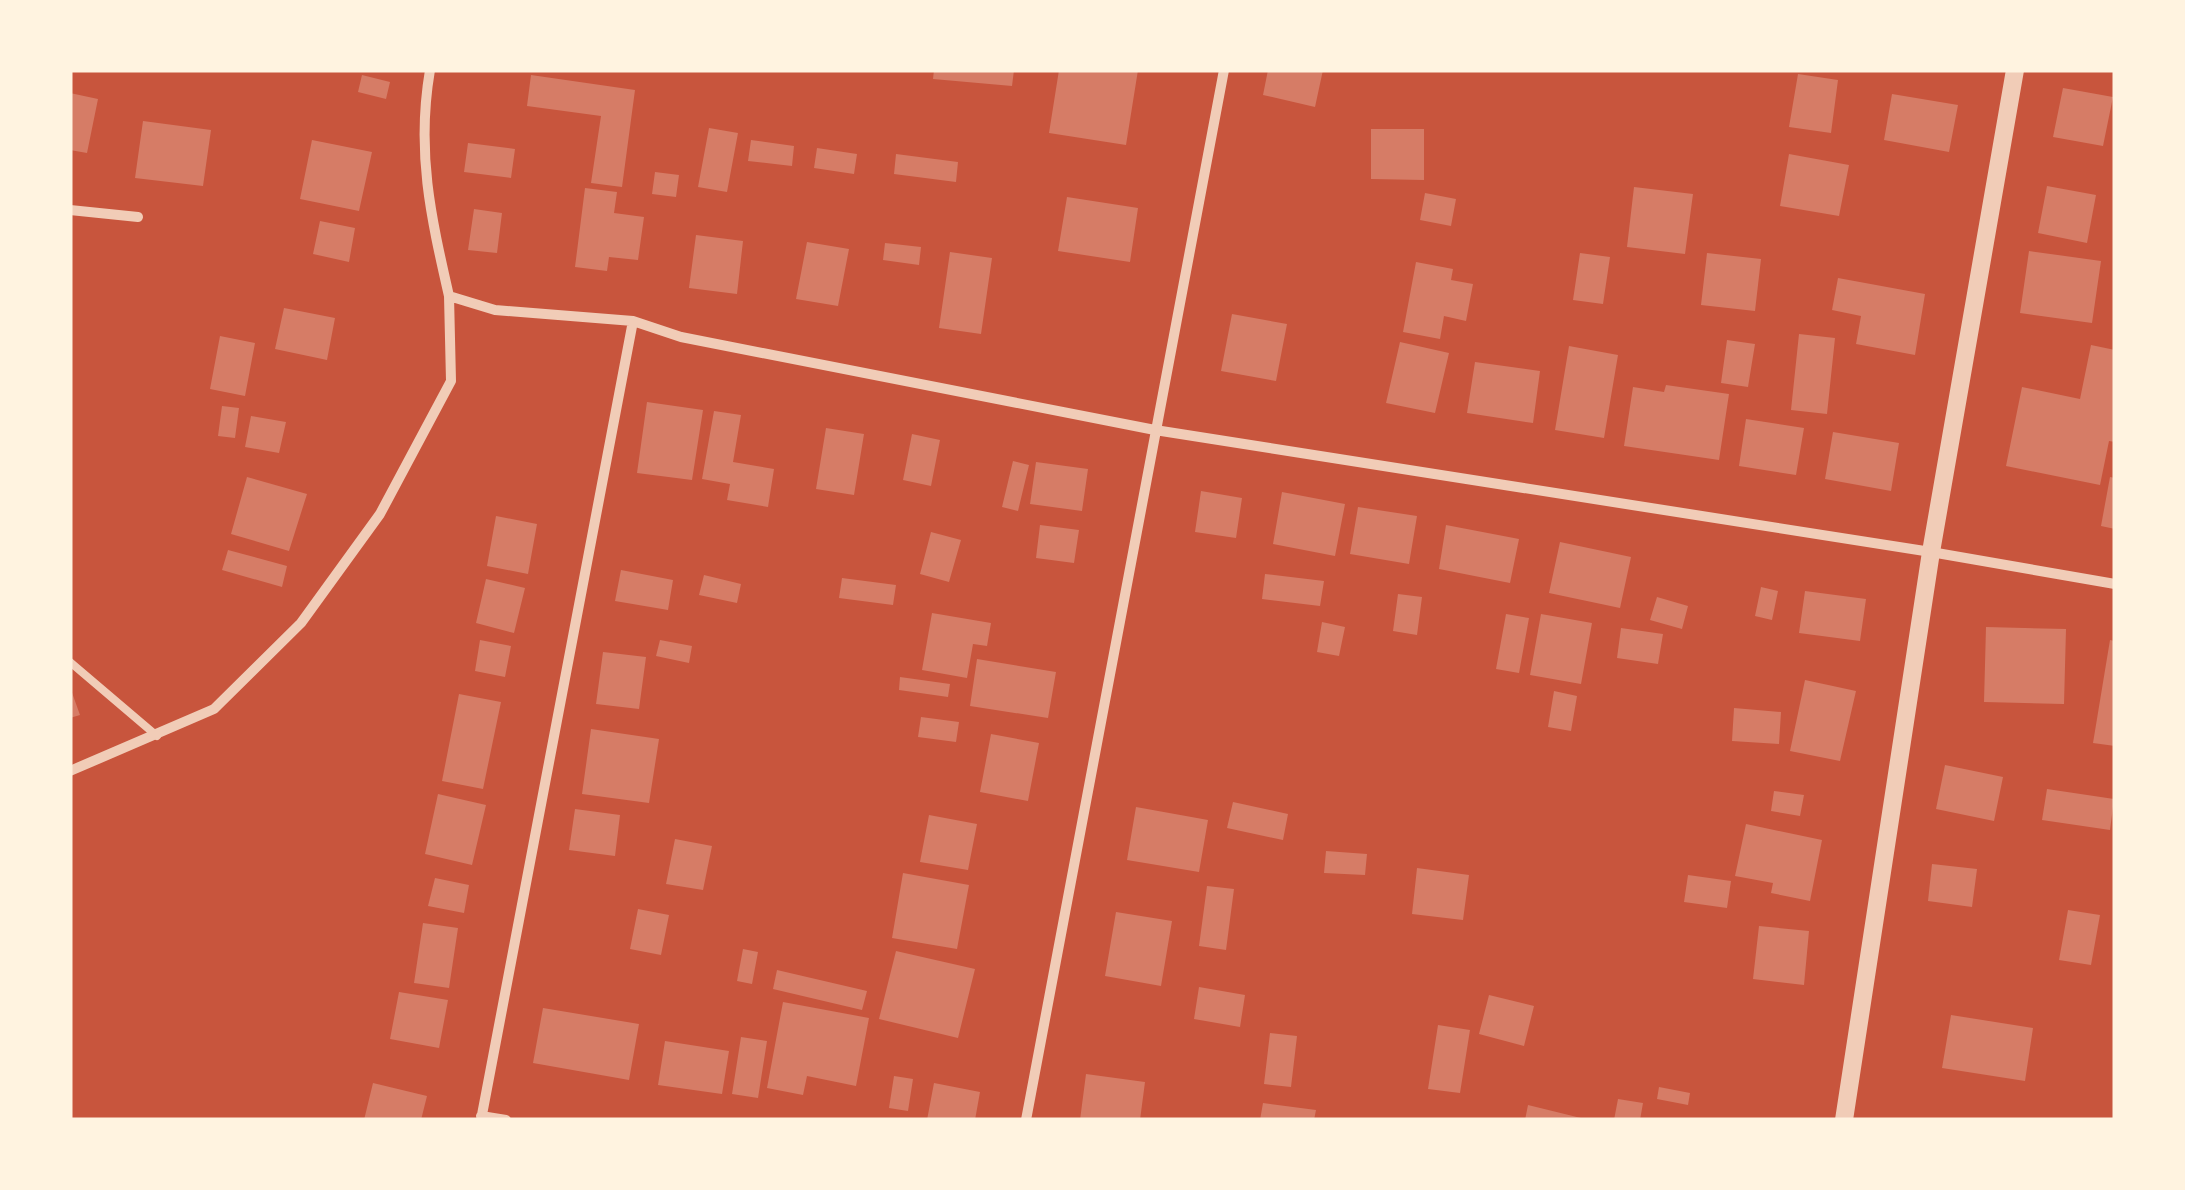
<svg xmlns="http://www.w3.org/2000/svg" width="2185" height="1190" viewBox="0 0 2185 1190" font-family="Ubuntu,sans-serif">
  <rect width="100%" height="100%" fill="#c8553d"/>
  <path fill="#d67c66" d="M934,70H1014L1012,86L933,79Z
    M1059,70H1138L1126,145L1049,133Z
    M1268,70H1323L1315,107L1263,95Z
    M1798,74L1838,80L1831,133L1789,127Z
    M362,75L390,82L386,99L358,92Z
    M531,75L635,90L622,187L591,183L601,116L527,106Z
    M2063,88L2113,97L2103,146L2053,137Z
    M70,93L98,99L87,153L70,150Z
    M1892,94L1958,105L1949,152L1884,140Z
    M143,121L211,130L203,186L135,178Z
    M709,128L738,133L727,192L698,187Z
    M1371,129H1424V180L1371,179Z
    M312,140L372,152L359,211L300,199Z
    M751,140L794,146L792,166L748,161Z
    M468,143L515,149L511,178L464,172Z
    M817,148L857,154L854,174L814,168Z
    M896,154L958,162L956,182L894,174Z
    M1789,154L1849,165L1839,216L1780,206Z
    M655,172L679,175L676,197L652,194Z
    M2047,186L2096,195L2087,243L2038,233Z
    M1634,187L1693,194L1685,254L1627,247Z
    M585,188L617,192L614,213L644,217L638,260L609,257L607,271L575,267Z
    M1425,193L1456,199L1451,226L1420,220Z
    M1067,197L1138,208L1130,262L1058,251Z
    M474,209L502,213L497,253L468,250Z
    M320,221L355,228L349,262L313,254Z
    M696,235L743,241L737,294L689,288Z
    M807,242L849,249L838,306L796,299Z
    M885,243L921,247L919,265L883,260Z
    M2029,251L2101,261L2092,323L2020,313Z
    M950,252L992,258L981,334L939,328Z
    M1580,253L1610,257L1603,304L1573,300Z
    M1707,253L1761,259L1755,311L1701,305Z
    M1416,262L1453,269L1451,280L1473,284L1466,321L1444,316L1440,339L1403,332Z
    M1838,278L1925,294L1915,355L1856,344L1861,316L1832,310Z
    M284,308L335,318L327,360L275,349Z
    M1232,314L1287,324L1276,381L1221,371Z
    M1799,334L1835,338L1827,414L1791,410Z
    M220,336L255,343L245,396L210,389Z
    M1727,340L1755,344L1748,387L1721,383Z
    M1400,342L1449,353L1435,413L1386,403Z
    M2091,345L2115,350V442L2109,441L2100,485L2006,466L2022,387L2080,399Z
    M1569,346L1618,355L1604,438L1555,430Z
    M1475,362L1540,371L1533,423L1467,413Z
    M1666,385L1729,394L1719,460L1624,446L1633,387L1664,392Z
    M647,402L703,410L692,480L637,473Z
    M222,406L239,408L235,438L218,436Z
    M714,411L741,415L733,462L774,469L768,507L727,500L730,484L702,479Z
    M251,416L286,422L279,453L245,447Z
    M1746,419L1804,428L1796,475L1739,466Z
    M826,428L864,434L854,495L816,489Z
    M1833,432L1899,443L1891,491L1825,479Z
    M912,434L940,440L931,486L903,480Z
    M1013,461L1029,465L1018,511L1002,507Z
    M1036,462L1088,469L1082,511L1030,504Z
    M247,477L307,494L289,551L231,534Z
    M2110,477L2115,478V529L2101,526Z
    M1201,491L1242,498L1236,538L1195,532Z
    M1282,492L1345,504L1335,556L1273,544Z
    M1358,507L1417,516L1409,564L1350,554Z
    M496,516L537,524L528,574L487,566Z
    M1040,525L1079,530L1074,563L1036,558Z
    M1446,525L1519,539L1510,583L1439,569Z
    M931,532L961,540L949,582L920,574Z
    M1560,542L1631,557L1620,608L1549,593Z
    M228,550L287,566L282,587L222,570Z
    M621,570L673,580L668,610L615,601Z
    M1265,574L1324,581L1320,606L1262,599Z
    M704,575L741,584L737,603L699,595Z
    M842,578L896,585L893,605L839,598Z
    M486,579L525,588L514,633L476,623Z
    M1761,587L1778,591L1772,620L1755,616Z
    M1805,591L1866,599L1860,641L1799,633Z
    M1398,594L1422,597L1417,635L1393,631Z
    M1657,597L1688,606L1682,629L1650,620Z
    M932,613L991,623L987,646L973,644L967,678L922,670Z
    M1506,614L1529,618L1519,673L1496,669Z
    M1541,614L1592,623L1581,684L1530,675Z
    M1322,622L1345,627L1339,656L1317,652Z
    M1986,627L2066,629L2064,704L1984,702Z
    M1621,628L1663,634L1658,664L1617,658Z
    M480,640L511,646L505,677L475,671Z
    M660,640L692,646L689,663L656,656Z
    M2110,640L2115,641V746L2093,743Z
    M603,652L646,657L639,709L596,704Z
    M977,659L1056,672L1048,718L970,706Z
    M900,677L950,684L948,697L899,690Z
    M1805,680L1856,691L1840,761L1790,751Z
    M70,687L80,715L70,718Z
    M1554,691L1577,696L1571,731L1548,727Z
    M459,694L501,702L483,789L442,781Z
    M1734,708L1781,712L1779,744L1732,741Z
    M921,717L959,722L956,742L918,737Z
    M591,729L659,739L649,803L582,794Z
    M991,734L1039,743L1028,801L980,792Z
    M1945,765L2003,777L1994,821L1936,809Z
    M2047,789L2114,799L2110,830L2042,820Z
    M1774,791L1804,795L1800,816L1771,811Z
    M438,794L486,805L472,865L425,854Z
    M1233,802L1288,814L1283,840L1227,828Z
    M1136,807L1208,820L1199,872L1127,860Z
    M575,809L620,815L615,856L569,850Z
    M929,815L977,824L968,870L920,862Z
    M1746,824L1822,840L1810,901L1771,893L1773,883L1735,876Z
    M675,839L712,846L703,890L666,884Z
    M1326,851L1367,854L1365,875L1324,873Z
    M1932,864L1977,869L1972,907L1928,901Z
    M1417,868L1469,875L1463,920L1412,914Z
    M903,873L969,885L957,949L892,938Z
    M1688,875L1731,881L1727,908L1684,902Z
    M435,878L469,885L464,913L428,906Z
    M1207,886L1234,889L1226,950L1199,946Z
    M638,909L669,915L661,955L630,949Z
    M2068,910L2100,915L2091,965L2059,960Z
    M1116,912L1172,921L1161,986L1105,976Z
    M423,923L458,928L449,988L414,983Z
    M1759,926L1809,931L1804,985L1753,979Z
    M743,949L758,952L752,984L737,981Z
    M896,951L975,969L958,1038L879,1019Z
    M777,970L867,991L862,1010L773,989Z
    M1199,987L1245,995L1240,1027L1194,1019Z
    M399,992L448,1000L439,1048L390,1039Z
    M1489,995L1534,1006L1524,1046L1479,1034Z
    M783,1002L869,1018L856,1086L807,1076L803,1095L767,1088Z
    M543,1008L639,1024L629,1080L533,1063Z
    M1951,1015L2033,1028L2025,1081L1942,1068Z
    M1438,1025L1470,1030L1460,1093L1428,1089Z
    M1270,1033L1297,1036L1291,1087L1264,1084Z
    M741,1037L767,1041L758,1098L732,1094Z
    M665,1041L729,1051L722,1094L658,1085Z
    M1086,1074L1145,1082L1140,1120H1080Z
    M894,1076L913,1079L908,1111L889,1108Z
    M373,1083L427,1096L421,1120H364Z
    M934,1083L980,1092L975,1120H927Z
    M1659,1087L1690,1093L1688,1105L1657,1099Z
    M1618,1099L1643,1103L1640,1120H1614Z
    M1263,1103L1316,1110L1314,1120H1260Z
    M1528,1105L1585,1119V1120H1525Z"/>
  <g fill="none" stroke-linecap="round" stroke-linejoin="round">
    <path stroke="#f1ccb7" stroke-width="8" d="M70,662L157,736"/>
    <path stroke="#f1ccb7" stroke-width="10" d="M430,70C416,152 431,217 449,296L495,310L633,321L681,337L1155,430L1931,552L2115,584
      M70,210L138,217
      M70,771L214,709L301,623L380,514L451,381L449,296
      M481,1116L506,1120
      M481,1120L633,321
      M1026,1120L1224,70"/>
    <path stroke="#f1ccb7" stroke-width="18" d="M1844,1120L1931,552L2015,70"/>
  </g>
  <rect width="2185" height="1190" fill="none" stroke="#fff3e0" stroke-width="145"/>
</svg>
